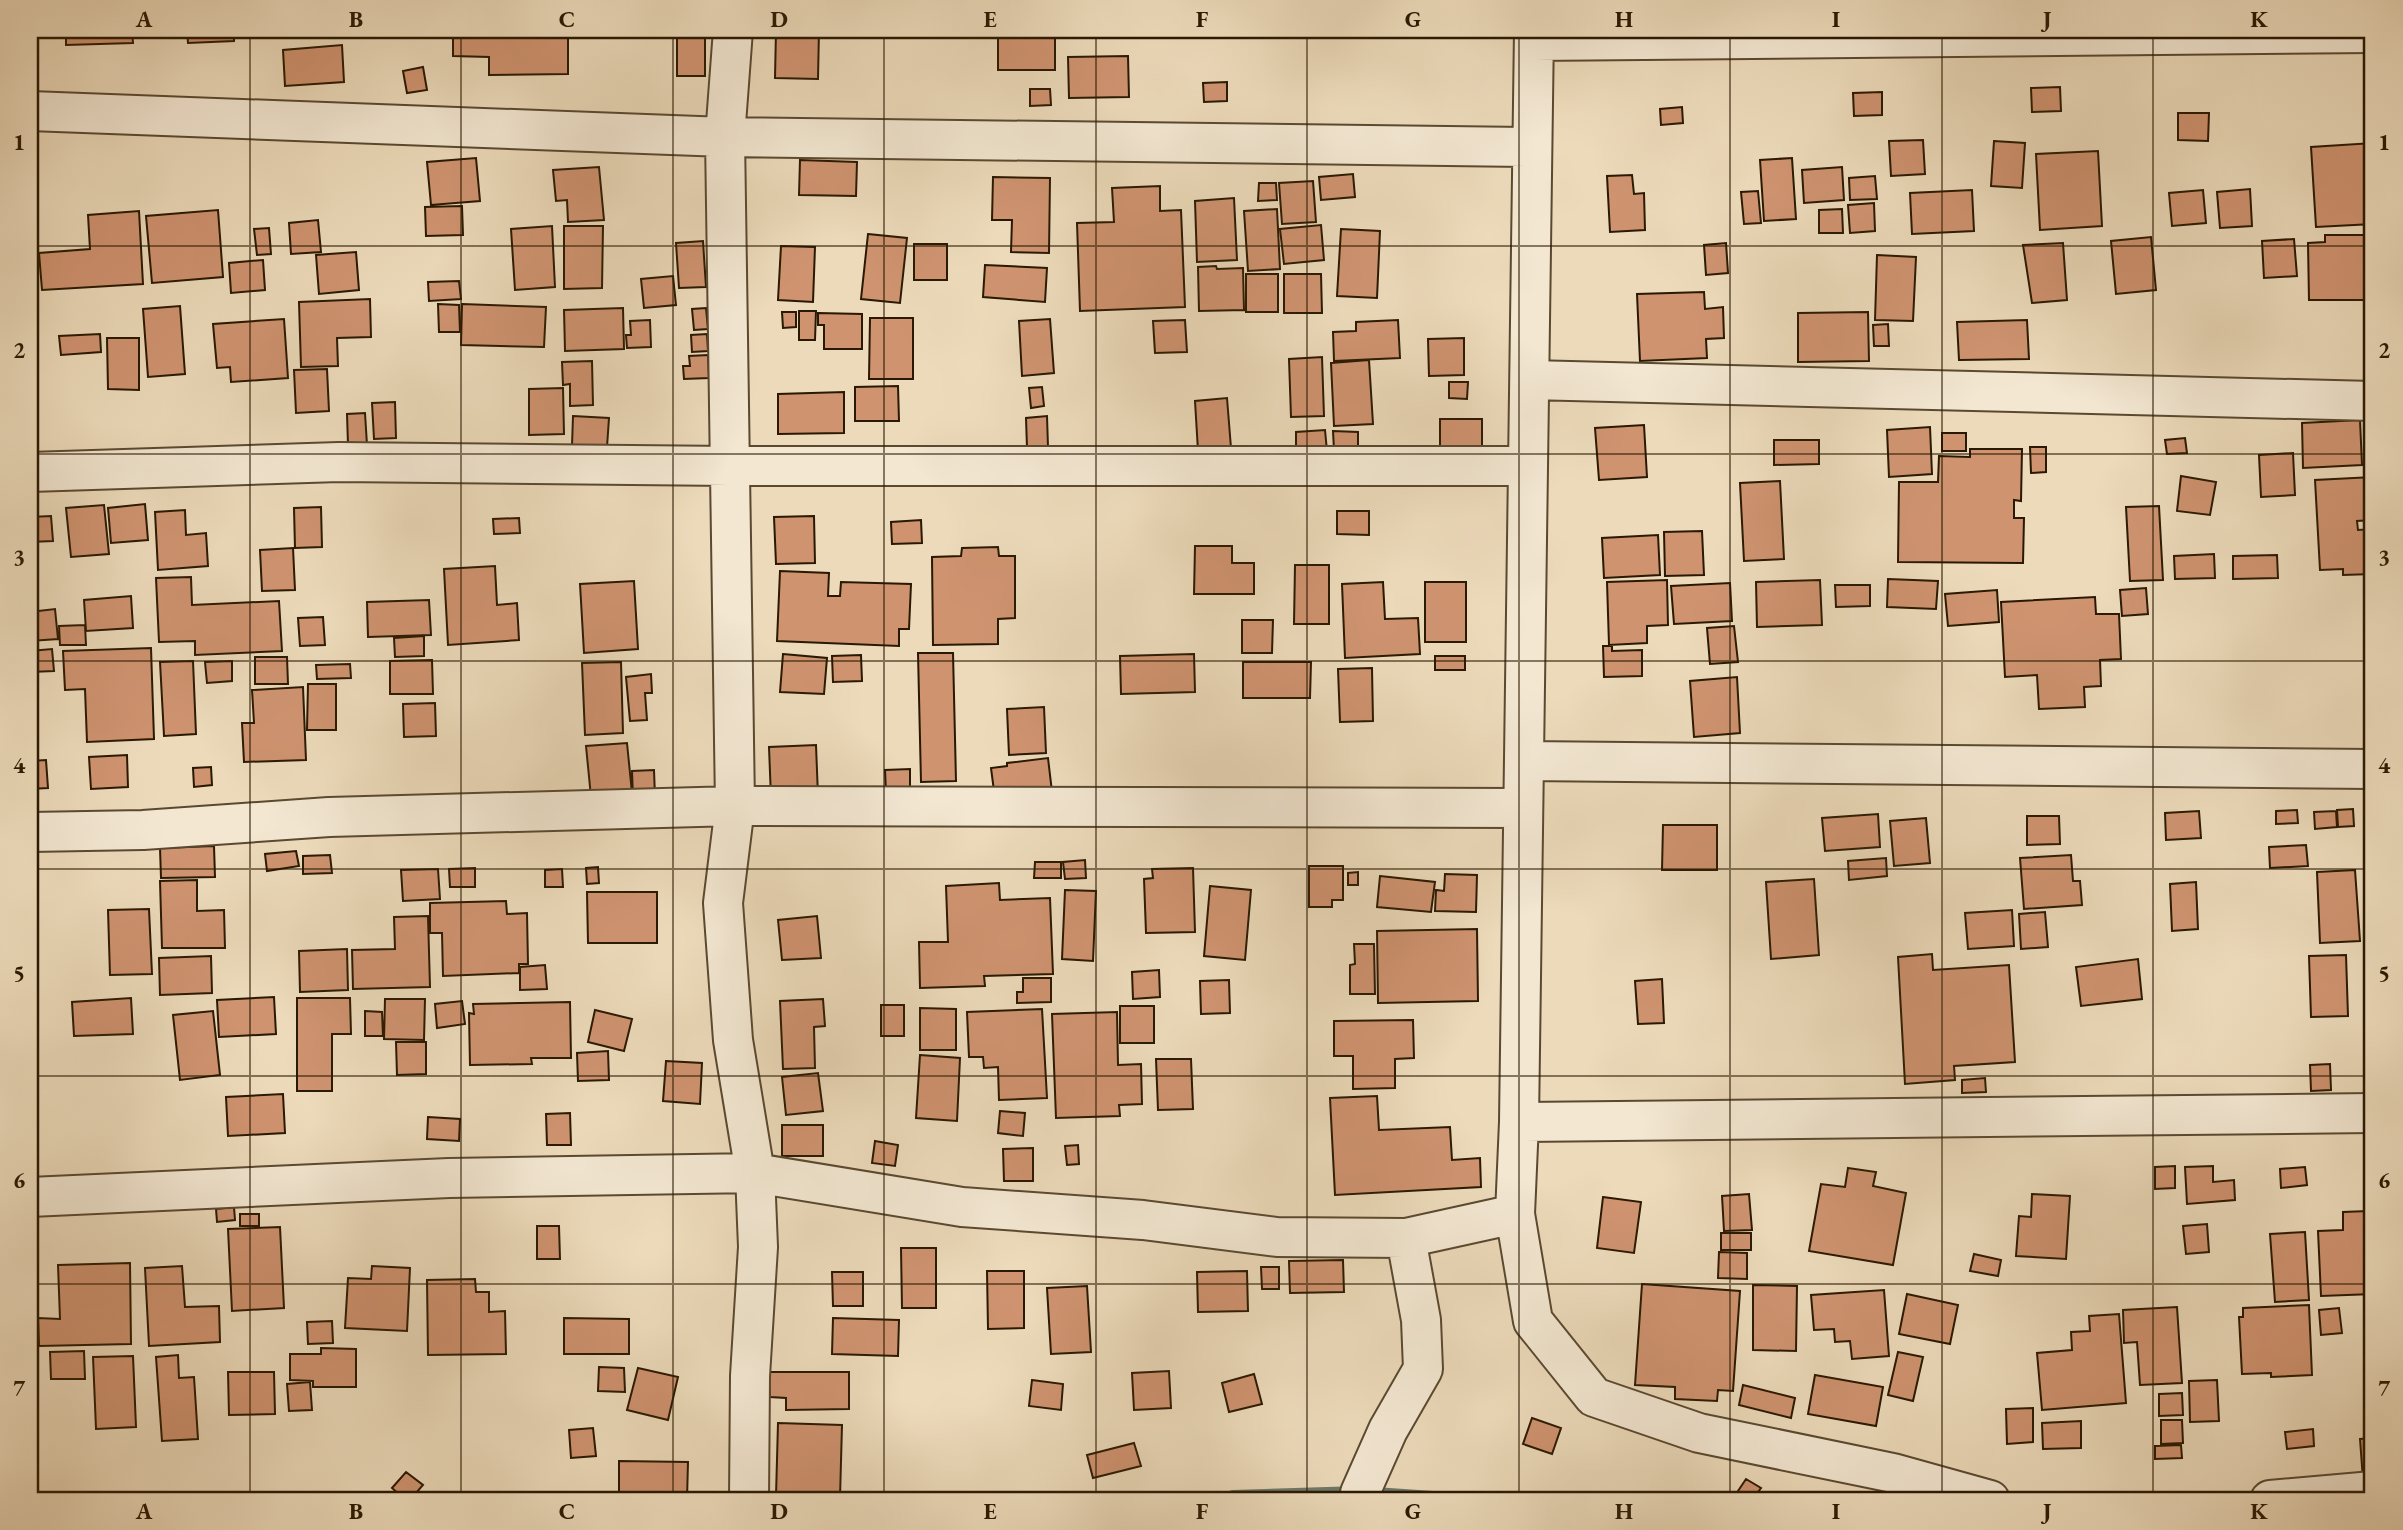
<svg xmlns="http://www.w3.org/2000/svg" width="2403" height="1530" viewBox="0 0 2403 1530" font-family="'EB Garamond',serif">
  <rect width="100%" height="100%" fill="#ecdaba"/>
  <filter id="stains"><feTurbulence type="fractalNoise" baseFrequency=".00286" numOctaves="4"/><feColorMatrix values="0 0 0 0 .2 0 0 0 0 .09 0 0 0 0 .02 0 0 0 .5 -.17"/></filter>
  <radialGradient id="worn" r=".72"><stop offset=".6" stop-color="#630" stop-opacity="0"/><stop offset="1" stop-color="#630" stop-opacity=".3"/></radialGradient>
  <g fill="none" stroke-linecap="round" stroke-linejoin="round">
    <path stroke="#6d7a6b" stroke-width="14" d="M1226,1500L1233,1497L1360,1493L1462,1500"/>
  </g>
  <path fill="#cf9370" stroke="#2a1902" stroke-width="2" d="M66,30H132L133,43L66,45Z
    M187,30H234V41L188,43Z
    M453,30H568V74L489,75V57L453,56Z
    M677,30H705V76H677Z
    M776,30H819L818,79L775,78Z
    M998,30H1055V70H998Z
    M1203,30H1238V35L1203,36Z
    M1295,30H1337V33L1296,36Z
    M342,45L344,82L285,86L283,50Z
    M1128,56L1129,97L1069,98L1068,57Z
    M423,67L427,90L407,93L403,71Z
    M1227,82V101L1204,102L1203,83Z
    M2060,87L2061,111L2032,112L2031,88Z
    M1030,89H1050L1051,105L1030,106Z
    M1882,92V115L1854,116L1853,93Z
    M1682,107L1683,123L1661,125L1660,109Z
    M2178,113H2209L2208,141L2178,140Z
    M1923,140L1925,174L1891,176L1889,141Z
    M1994,141L2025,143L2022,188L1991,186Z
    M2373,143V224L2316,227L2311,147Z
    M2098,151L2102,226L2040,230L2036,154Z
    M476,158L480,201L431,205L427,162Z
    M1792,158L1796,219L1764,221L1760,160Z
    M800,160L857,162L856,196L799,195Z
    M599,167L604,220L568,222L567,200L556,201L553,170Z
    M1842,167L1844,200L1804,203L1802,170Z
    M1353,174L1355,197L1321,200L1319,177Z
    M1632,175L1634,194L1644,193L1645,230L1610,232L1607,176Z
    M1875,176L1877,199L1850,200L1849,178Z
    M993,177L1050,178L1049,253L1011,252L1012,220H992Z
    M1313,181L1316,222L1282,224L1279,183Z
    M1259,183H1276L1277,200L1258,201Z
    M1160,186V211L1181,210L1185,307L1080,311L1077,223L1114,222L1112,188Z
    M2250,189L2252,226L2220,228L2217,192Z
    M1972,190L1974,231L1912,234L1910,193Z
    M2203,190L2206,223L2172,226L2169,193Z
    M1758,191L1761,223L1744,224L1741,192Z
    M1234,198L1237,260L1197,262L1195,201Z
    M1874,203L1875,231L1850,233L1848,205Z
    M462,206L463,235L426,236L425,207Z
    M1277,209L1280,269L1248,271L1244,211Z
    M1842,209L1843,233H1819V210Z
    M218,210L223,277L152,283L146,216Z
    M139,211L143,284L42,290L39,253L90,249L88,215Z
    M318,220L321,252L291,254L289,223Z
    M1321,225L1324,260L1284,264L1280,229Z
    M552,226L555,287L515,290L511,229Z
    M564,226H603L602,288L564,289Z
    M269,228L271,254L257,255L254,229Z
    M1341,229L1380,231L1377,298L1337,296Z
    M868,234L907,238L900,303L861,299Z
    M2325,235H2373L2372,300H2309L2308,243L2325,242Z
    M2151,237L2156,290L2116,294L2111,241Z
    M2294,239L2297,276L2264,278L2262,241Z
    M703,241L706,287L679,288L676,243Z
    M1726,243L1728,273L1706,275L1704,245Z
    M2063,243L2067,300L2032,303L2023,245Z
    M914,244H947V280H914Z
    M781,246L815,247L813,302L778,300Z
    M356,252L359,290L319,294L316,255Z
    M1877,255L1916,257L1913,321L1875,320Z
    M263,260L265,290L231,293L229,263Z
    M985,265L1047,268L1045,302L983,297Z
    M1216,266L1217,269L1243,268L1244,310L1199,311L1198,267Z
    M1246,274H1278V312H1246Z
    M1284,274H1321L1322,313H1284Z
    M673,276L676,305L644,308L641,279Z
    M459,281L461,299L429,301L428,282Z
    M1704,292L1705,309L1723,307L1724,338L1706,339L1707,358L1640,361L1637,294Z
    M370,299L371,337L337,338L338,366L301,367L299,302Z
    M438,304L459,305L460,332H439Z
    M462,304L546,307L544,347L461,345Z
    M180,306L185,374L148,377L143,309Z
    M623,308L624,349L565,351L564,310Z
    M706,308L708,329L694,330L692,309Z
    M799,311H816L815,340H799Z
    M782,312H796V327L783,328Z
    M1868,312L1869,361L1798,362V313Z
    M818,313L862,314V349H824V325H818Z
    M870,318H913V379H869Z
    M284,319L288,378L231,382L230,367L217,368L213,324Z
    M1050,319L1054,373L1022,376L1019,321Z
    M650,320L651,347L627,348L626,335H631L630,321Z
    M1185,320L1187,352L1155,353L1153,321Z
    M1398,320L1400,358L1334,361L1333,332L1356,331V322Z
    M2027,320L2029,359L1959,360L1957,322Z
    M1888,324L1889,346H1874L1873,325Z
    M100,334L101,352L61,355L59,336Z
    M707,334L708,351L692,352L691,335Z
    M107,338H139V390L108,389Z
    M1464,338V375L1429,376L1428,339Z
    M708,355L709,378L684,379L683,366H690L689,356Z
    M1322,357L1324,416L1291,417L1289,359Z
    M1369,360L1373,424L1334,426L1331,363Z
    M592,361L593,405L570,406V384L563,385L562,362Z
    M30,366H36L37,399H30Z
    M327,369L329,411L296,413L294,370Z
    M1449,382H1468L1467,399L1449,398Z
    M898,386L899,421H855V387Z
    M1042,387L1044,406L1031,408L1029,388Z
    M563,388L564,434L529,435V389Z
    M844,392V433L778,434V394Z
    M1227,398L1231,448L1198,451L1195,401Z
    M395,402L396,438L374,439L372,403Z
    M365,413L367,445H348L347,414Z
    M573,416L609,418L607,447L572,446Z
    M1047,416L1048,447L1027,448L1026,418Z
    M1440,419H1482V452H1440Z
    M2360,420L2362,465L2303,468L2302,423Z
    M1644,425L1647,477L1599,480L1595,428Z
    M1930,427L1932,474L1889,477L1887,430Z
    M1325,430L1328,462L1296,448V432Z
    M1333,431L1358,432V450H1334Z
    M1942,433H1966V451H1942Z
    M2185,438L2187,453L2167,454L2165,440Z
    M1774,440H1819V464L1774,465Z
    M2030,447H2046V472L2031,473Z
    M1970,449H2022L2021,501L2014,500V518H2024L2023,563L1898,562L1899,482H1938L1939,456L1970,457Z
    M2293,453L2295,495L2261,497L2259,455Z
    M2181,476L2216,482L2210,515L2177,511Z
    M2373,477V520L2357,521L2358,530L2373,529V574L2343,575V569L2320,570L2315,480Z
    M1780,481L1784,559L1744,561L1740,483Z
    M145,504L148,540L111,543L108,508Z
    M104,505L109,554L71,557L66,508Z
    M2159,506L2163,580L2130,581L2126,507Z
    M321,507L322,547L295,548L294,508Z
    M185,510L186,535L206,533L208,566L158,570L155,512Z
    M1337,511H1369V535L1337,534Z
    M51,516L53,541L30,542V517Z
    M814,516L815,563L776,564L774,517Z
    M519,518L520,533L494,534L493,519Z
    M921,520L922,543L892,544L891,522Z
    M1702,531L1704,575L1665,576L1664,532Z
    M1658,535L1660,575L1604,578L1602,538Z
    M30,546L37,585L30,587Z
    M1195,546H1232V563H1254V594H1194Z
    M998,547L999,556H1015V618L998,619V644L933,645L932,557L961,556L962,548Z
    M293,548L295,590L262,591L260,550Z
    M2214,554L2215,578L2175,579L2174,556Z
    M2277,555L2278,578L2233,579V556Z
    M1295,565H1329V624H1294Z
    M495,566L497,605L517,603L519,640L448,645L444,569Z
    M780,571L829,573L828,596H840L841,582L911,584L909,629H899V646L777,641Z
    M191,577L192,605L279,601L282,651L195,655V641L159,642L156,578Z
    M1888,579L1938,581L1936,609L1887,607Z
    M1667,580L1668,625L1647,626V643L1609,645L1607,582Z
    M1820,580L1822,625L1757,627L1756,582Z
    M634,581L638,649L584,653L580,584Z
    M1383,582L1385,619L1418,618L1420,654L1345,658L1342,584Z
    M1425,582H1466V642H1425Z
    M1730,583L1732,621L1674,624L1671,586Z
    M1835,585H1870V606L1836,607Z
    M2370,586H2373V641H2368Z
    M2146,588L2148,614L2122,616L2120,590Z
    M1997,590L1999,622L1948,626L1945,594Z
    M131,596L133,628L86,631L84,600Z
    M2095,597L2096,614H2119L2121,659L2100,660L2101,686L2084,687L2085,707L2039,709L2037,675L2005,677L2001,602Z
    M429,600L431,635L368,637L367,602Z
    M55,609L58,639L30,641V612Z
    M323,617L325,645L300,646L298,618Z
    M1242,620H1273L1272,653H1242Z
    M85,625L86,645H60L59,626Z
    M1734,626L1738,662L1710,664L1707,628Z
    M424,636V656L395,657L394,638Z
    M1603,646H1612V651L1642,650V676L1604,677Z
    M151,648L154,739L87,742L85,689L65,690L63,651Z
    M52,649L54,671L30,672V651Z
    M918,653H953L956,781L921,782Z
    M783,654L827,658L824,694L780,692Z
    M1194,654L1195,692L1121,694L1120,656Z
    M861,655L862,681L833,682L832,656Z
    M1435,656H1465V670H1435Z
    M255,657H287L288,684H255Z
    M432,660L433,694H390V661Z
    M193,661L196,734L164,736L160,662Z
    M232,661V681L207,683L205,662Z
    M621,662L623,733L585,735L582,663Z
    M1243,662H1311L1310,698H1243Z
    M350,664L351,678L317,679L316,665Z
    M1372,668L1373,721L1340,722L1338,669Z
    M651,674L652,693H645L647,720L630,721L626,677Z
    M1737,677L1740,733L1694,737L1690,681Z
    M308,684H336V730H307Z
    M303,687L306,760L244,762L242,723H254L252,690Z
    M435,703L436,736L404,737L403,704Z
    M1044,707L1046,753L1009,755L1007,709Z
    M627,743L632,793L591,797L586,746Z
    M816,745L818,796L771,798L769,747Z
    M127,755L128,787L91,789L89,757Z
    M1048,758L1052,792L995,799L991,768L1007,766V763Z
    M46,760L48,788L30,789V761Z
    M211,767L212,785L194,787L193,768Z
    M910,769V792L886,793L885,770Z
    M654,770L655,797L633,798L632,771Z
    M2353,809L2354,826L2338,827L2337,810Z
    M2297,810L2298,823L2276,824V811Z
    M2199,811L2201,838L2166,840L2165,813Z
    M2336,811L2337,827L2315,829L2314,812Z
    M1878,814L1880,847L1825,851L1822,818Z
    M2027,816H2059L2060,844L2027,845Z
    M1926,818L1930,863L1894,866L1890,821Z
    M1663,825H1717V870H1662Z
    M2306,845L2308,866L2270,868L2269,847Z
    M214,846L215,877L161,878L160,848Z
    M296,851L299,866L267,871L265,854Z
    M330,855L332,873L303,874V856Z
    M2071,855L2073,881H2080L2082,905L2024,909L2020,858Z
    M1886,858L1887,876L1849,880L1848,861Z
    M1085,860L1086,878L1065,879L1063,862Z
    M1035,862H1061V878H1034Z
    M1309,866H1343V900H1332V907H1309Z
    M598,867L599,883L587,884L586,868Z
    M475,868V887H450L449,869Z
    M1193,868L1195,932L1146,933L1144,879L1153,878L1152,869Z
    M438,869L440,899L403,901L401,870Z
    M562,869L563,887H545V870Z
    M2355,870L2360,941L2320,943L2317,872Z
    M1358,872V885H1348V873Z
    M1445,874L1477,875L1476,912L1435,911L1436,890L1444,891Z
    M1380,876L1435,882L1431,912L1377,907Z
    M1814,879L1819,955L1771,959L1766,882Z
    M197,880V911L224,910L225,948H162L160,881Z
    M2196,882L2198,929L2172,931L2170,884Z
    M999,883L1000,900L1050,898L1053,974L984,976L985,986L920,988L919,942H948L946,886Z
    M1210,886L1251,890L1245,960L1204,956Z
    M1065,890L1096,891L1093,961L1062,959Z
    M587,892H657V943H588Z
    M506,901L507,914L527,913L528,964H519V973L443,976L442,933H430V903Z
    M149,909L152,974L110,975L108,910Z
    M2012,910L2014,946L1968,949L1965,913Z
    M2045,912L2048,947L2021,949L2019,914Z
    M428,916L430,987L353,989L352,950L395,949L394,917Z
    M817,916L821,958L782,960L778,920Z
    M1477,929L1478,1001L1378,1003L1377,931Z
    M1354,944H1374L1375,994H1350V965L1355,964Z
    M347,949L348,990L300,992L299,951Z
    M1932,954L1933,970L2009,965L2015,1062L1954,1066L1955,1080L1905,1084L1898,957Z
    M2346,955L2348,1016L2311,1017L2309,956Z
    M211,956L212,993L160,995L159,958Z
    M2138,959L2142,999L2081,1006L2076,967Z
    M545,965L547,989L520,990V967Z
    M1159,970L1160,997L1133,999L1132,972Z
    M1023,978H1051V1002L1017,1003V992H1023Z
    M1662,979L1664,1023L1638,1024L1635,981Z
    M1229,980L1230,1013L1201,1014L1200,981Z
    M274,997L276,1034L219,1037L217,1000Z
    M131,998L133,1034L74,1036L72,1002Z
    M297,998H350L351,1034H332V1091H297Z
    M385,999H425L424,1040L384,1039Z
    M823,999L825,1026L814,1027L815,1068L783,1069L780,1001Z
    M462,1001L465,1024L437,1028L435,1004Z
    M570,1002L571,1058H531L532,1064L470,1065L469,1013L474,1014L473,1004Z
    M881,1005H904V1036H881Z
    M1120,1006H1154V1043H1120Z
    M920,1008L956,1009V1050H920Z
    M1042,1009L1047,1098L999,1100L998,1067L984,1068L983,1057H969L967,1012Z
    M595,1010L632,1019L624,1051L588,1042Z
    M213,1011L220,1075L180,1080L173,1015Z
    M365,1011L382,1012L383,1036H365Z
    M1117,1012L1118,1065L1141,1064L1142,1104L1119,1105L1120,1116L1056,1118L1052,1014Z
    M1413,1020L1414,1058L1395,1059V1088L1353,1089V1056H1334V1021Z
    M396,1042H426V1074L397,1075Z
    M608,1051L609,1080L578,1081L577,1053Z
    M920,1055L960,1058L957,1121L916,1118Z
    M1156,1059H1191L1193,1109L1158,1110Z
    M666,1061L702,1063L700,1104L663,1101Z
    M2330,1064L2331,1090L2311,1091L2310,1065Z
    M818,1073L823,1111L786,1115L782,1077Z
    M1985,1078L1986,1092L1962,1093V1080Z
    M283,1094L285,1133L228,1136L226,1097Z
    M1377,1096L1379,1130L1450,1127L1452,1160L1480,1158L1481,1187L1335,1195L1330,1098Z
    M1000,1111L1025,1113L1023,1136L998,1133Z
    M570,1113L571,1145H547L546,1114Z
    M428,1117L460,1119L459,1141L427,1139Z
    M782,1125H823V1156H782Z
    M875,1141L898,1145L895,1166L872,1163Z
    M1078,1145L1079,1164L1067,1165L1065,1146Z
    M1033,1148V1181H1004L1003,1149Z
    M2175,1166V1188L2155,1189V1167Z
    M2213,1166V1182L2234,1180L2235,1200L2187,1204L2185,1167Z
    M2305,1167L2307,1185L2281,1188L2280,1169Z
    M1848,1168L1876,1172L1873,1186L1906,1193L1893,1265L1809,1251L1821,1184L1845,1187Z
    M1749,1194L1752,1230L1724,1231L1722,1196Z
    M2032,1194L2070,1196L2066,1259L2016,1256L2019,1216L2031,1217Z
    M1603,1197L1641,1202L1634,1253L1597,1248Z
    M234,1207L235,1220L217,1222L216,1209Z
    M2368,1211V1228H2373V1294L2321,1296L2318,1231L2343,1230V1212Z
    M240,1214H259V1226H240Z
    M30,1218H35L33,1273H30Z
    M2207,1224L2209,1252L2186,1254L2183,1226Z
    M537,1226H559L560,1259H537Z
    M280,1227L284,1308L232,1311L228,1229Z
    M2305,1232L2309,1300L2275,1302L2270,1234Z
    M1721,1233H1751V1250H1721Z
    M901,1248H936V1308H902Z
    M1719,1252L1747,1253V1279L1718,1278Z
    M1974,1254L2001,1260L1998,1276L1970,1271Z
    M1343,1260L1344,1292L1290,1293L1289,1261Z
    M130,1263L131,1344L39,1346L38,1318L60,1319L58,1265Z
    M182,1266L185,1307L219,1306L220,1342L149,1346L145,1268Z
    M372,1266L410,1268L407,1331L345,1328L348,1278L371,1279Z
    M1261,1267H1279V1289H1262Z
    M987,1271H1024V1328L988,1329Z
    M1247,1271L1248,1311L1198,1312L1197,1272Z
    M832,1272H863V1306H833Z
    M475,1279L476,1292H489V1312L505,1311L506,1354L428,1355L427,1280Z
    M1642,1284L1740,1291L1733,1391L1718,1390L1717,1401L1675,1399V1387L1635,1385Z
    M1753,1285L1797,1286L1796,1351L1753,1350Z
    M1087,1286L1091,1352L1051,1354L1047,1288Z
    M1884,1290L1889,1356L1852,1359L1850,1341L1835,1342L1834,1329L1814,1330L1811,1295Z
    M1907,1294L1958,1305L1950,1344L1899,1334Z
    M2309,1305L2312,1375L2271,1377V1373L2242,1374L2239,1317H2243V1308Z
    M2177,1307L2182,1383L2140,1385L2137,1342L2124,1343L2123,1310Z
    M2339,1308L2342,1333L2321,1335L2319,1310Z
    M2119,1314L2126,1403L2042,1410L2037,1353L2072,1350L2071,1332L2090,1331L2089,1316Z
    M564,1318L629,1319V1354H564Z
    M833,1318L899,1320L898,1356L832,1354Z
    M332,1321L333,1343L308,1344L307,1322Z
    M321,1348L356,1349V1387H313V1381L290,1380V1354H321Z
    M84,1351L85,1379H51L50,1352Z
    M1898,1352L1923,1357L1913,1401L1888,1395Z
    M178,1355L179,1378L194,1377L198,1439L162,1441L156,1357Z
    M133,1356L136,1427L96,1429L93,1357Z
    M599,1367L624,1368L625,1392L598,1391Z
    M638,1368L678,1377L668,1420L627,1410Z
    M1169,1371L1171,1408L1134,1410L1132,1373Z
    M228,1372H274L275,1414L229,1415Z
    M769,1372H849V1409L786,1410V1398L770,1397Z
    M1254,1374L1262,1404L1229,1412L1222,1383Z
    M1815,1375L1883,1387L1876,1426L1808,1414Z
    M1032,1380L1063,1384L1061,1410L1029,1406Z
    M2217,1380L2219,1421L2190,1422L2189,1381Z
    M310,1382L312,1410L289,1411L287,1384Z
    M1743,1385L1795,1398L1791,1418L1739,1405Z
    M2182,1393L2183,1415L2159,1416V1394Z
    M2033,1408V1442L2007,1444L2006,1409Z
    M1532,1418L1561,1428L1552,1454L1523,1444Z
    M2161,1420H2182L2183,1443L2161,1444Z
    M2081,1421V1448L2043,1449L2042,1423Z
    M778,1423L842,1425L840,1498L776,1496Z
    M593,1428L596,1456L571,1458L569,1430Z
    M2313,1429L2314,1446L2287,1449L2285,1432Z
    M2373,1438V1479L2363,1480L2360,1439Z
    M1134,1443L1141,1466L1093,1478L1087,1455Z
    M2181,1445L2182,1458L2155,1459V1446Z
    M619,1461L688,1462L687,1500H619Z
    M406,1472L423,1485L410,1500H396L400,1495L392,1488Z
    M1746,1479L1761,1488L1752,1500H1732Z"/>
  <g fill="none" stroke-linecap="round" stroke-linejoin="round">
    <defs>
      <path id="street" d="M733,30L725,137L735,806L723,903L733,1040L755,1173L758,1247L750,1376L749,1500
        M1534,30L1519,1122L1515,1214L1533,1321L1594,1397L1699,1433L1893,1473L1990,1500
        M1534,41L2373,33
        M30,111L725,137L1532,147
        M1530,380L2373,401
        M30,472L339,462L730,466H1527
        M1525,761L2373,769
        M30,832L143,830L329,817L735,806L1522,808
        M1519,1122L2373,1113
        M30,1197L449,1178L755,1173L962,1207L1143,1220L1277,1237L1406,1238L1515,1214
        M1361,1500L1360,1493L1388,1430L1423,1369L1421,1320L1406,1238
        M2270,1500L2373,1491"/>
    </defs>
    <use href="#street" stroke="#5a4930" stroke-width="42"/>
    <use href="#street" stroke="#f3e7d2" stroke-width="38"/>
  </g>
  <path fill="none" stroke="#2a1902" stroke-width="2" stroke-opacity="0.55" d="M250,30V1500M461,30V1500M673,30V1500M884,30V1500M1096,30V1500M1307,30V1500M1519,30V1500M1730,30V1500M1942,30V1500M2153,30V1500M30,246H2373M30,454H2373M30,661H2373M30,869H2373M30,1076H2373M30,1284H2373"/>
  <rect width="2403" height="1530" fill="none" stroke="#ecdaba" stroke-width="77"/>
  <rect x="38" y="38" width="2326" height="1454" fill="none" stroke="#2a1902" stroke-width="2.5"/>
  <g font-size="23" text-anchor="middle" font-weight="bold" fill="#2a1902">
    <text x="144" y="27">A</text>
    <text x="356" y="27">B</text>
    <text x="567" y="27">C</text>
    <text x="779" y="27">D</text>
    <text x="990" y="27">E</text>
    <text x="1202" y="27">F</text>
    <text x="1413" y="27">G</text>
    <text x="1624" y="27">H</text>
    <text x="1836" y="27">I</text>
    <text x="2047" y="27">J</text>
    <text x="2259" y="27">K</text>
    <text x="19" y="150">1</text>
    <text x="2384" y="150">1</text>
    <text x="19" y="358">2</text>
    <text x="2384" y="358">2</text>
    <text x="19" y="565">3</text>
    <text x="2384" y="565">3</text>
    <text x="19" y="773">4</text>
    <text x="2384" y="773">4</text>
    <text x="19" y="981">5</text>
    <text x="2384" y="981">5</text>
    <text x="19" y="1188">6</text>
    <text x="2384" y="1188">6</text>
    <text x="19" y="1396">7</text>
    <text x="2384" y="1396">7</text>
    <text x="144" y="1519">A</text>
    <text x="356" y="1519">B</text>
    <text x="567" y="1519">C</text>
    <text x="779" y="1519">D</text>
    <text x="990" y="1519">E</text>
    <text x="1202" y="1519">F</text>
    <text x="1413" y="1519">G</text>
    <text x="1624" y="1519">H</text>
    <text x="1836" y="1519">I</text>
    <text x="2047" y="1519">J</text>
    <text x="2259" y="1519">K</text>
  </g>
  <rect width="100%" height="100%" filter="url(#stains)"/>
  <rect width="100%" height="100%" fill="url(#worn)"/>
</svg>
